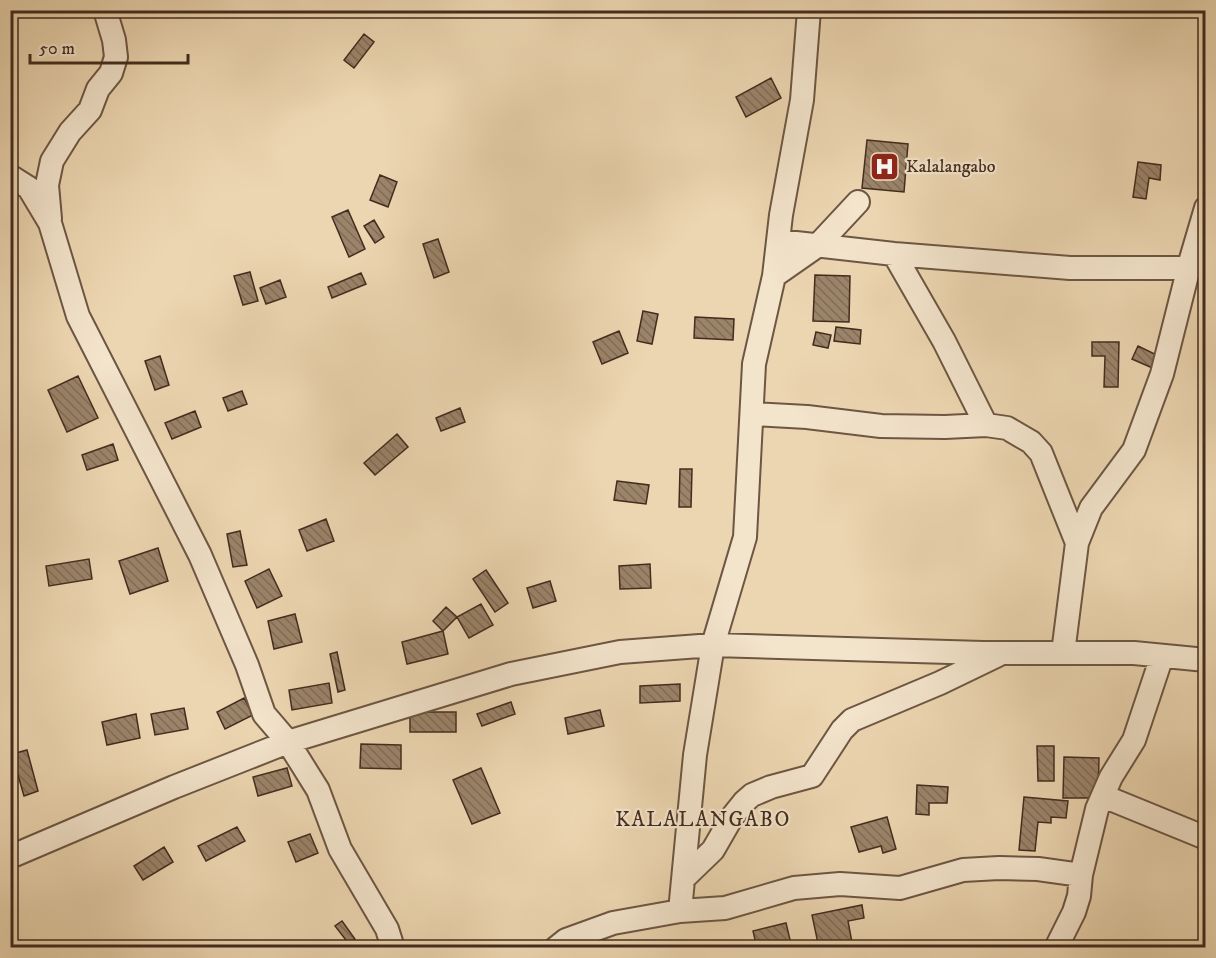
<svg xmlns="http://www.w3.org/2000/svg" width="1216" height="958" viewBox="0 0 1216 958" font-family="'IM FELL DW Pica',serif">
  <defs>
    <pattern id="building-back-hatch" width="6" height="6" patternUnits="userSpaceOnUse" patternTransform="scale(1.5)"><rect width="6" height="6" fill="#9b846a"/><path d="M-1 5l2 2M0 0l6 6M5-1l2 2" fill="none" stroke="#806c57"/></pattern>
  </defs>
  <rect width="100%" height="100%" fill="#ecd6b1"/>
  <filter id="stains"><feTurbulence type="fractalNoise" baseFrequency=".00333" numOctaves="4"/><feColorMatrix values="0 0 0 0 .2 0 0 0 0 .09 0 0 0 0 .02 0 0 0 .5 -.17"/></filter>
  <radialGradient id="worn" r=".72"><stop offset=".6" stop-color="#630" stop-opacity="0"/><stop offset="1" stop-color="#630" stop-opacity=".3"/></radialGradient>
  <path fill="url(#building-back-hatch)" stroke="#432c1e" stroke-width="1.5" d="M364,34L374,42L354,68L344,60Z
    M771,78L781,98L746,117L736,97Z
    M867,140L908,144L904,192L862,188Z
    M1138,162L1161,165L1160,180L1149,178L1146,199L1133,197Z
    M380,175L397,182L388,207L370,200Z
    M348,210L365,249L349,257L332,217Z
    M374,220L384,237L375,243L364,226Z
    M438,239L449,272L434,278L423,244Z
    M250,272L258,301L243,305L234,276Z
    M361,273L366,284L332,298L328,287Z
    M815,275L850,276L849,322L813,321Z
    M280,280L286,297L266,304L260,288Z
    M1205,301H1206V332H1203Z
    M643,311L658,314L652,344L637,341Z
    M695,317L734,319L733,340L694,338Z
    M836,327L861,330L860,344L834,341Z
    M619,331L628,353L602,364L593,342Z
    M816,332L831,335L828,348L813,345Z
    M1092,342H1119L1118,387H1104L1105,356H1092Z
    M1138,346L1163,358L1157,370L1132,359Z
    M160,356L169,385L155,390L145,361Z
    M78,376L98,418L67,432L48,390Z
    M242,391L247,404L228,411L223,398Z
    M460,408L465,422L441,431L436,418Z
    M195,411L201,427L172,439L165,423Z
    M397,434L408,447L375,475L364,463Z
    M113,444L118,460L87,470L82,455Z
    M680,469H692L691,507H679Z
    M617,481L649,485L646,504L614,500Z
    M326,519L334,541L307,551L299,530Z
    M240,531L247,565L233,567L227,534Z
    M158,548L168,581L130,594L119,561Z
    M89,559L92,579L49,586L46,566Z
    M650,564L651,588L620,589L619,566Z
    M269,569L282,596L257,608L245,581Z
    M486,570L508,603L495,612L473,579Z
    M550,581L556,601L533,608L527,588Z
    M481,604L493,625L469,638L457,617Z
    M446,607L457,617L443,631L433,621Z
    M295,614L302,642L274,649L268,621Z
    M443,631L448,654L407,664L402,642Z
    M337,652L345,690L338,692L330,654Z
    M329,683L332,703L292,710L289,690Z
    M680,684V701L640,703V686Z
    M244,698L253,715L225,729L217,712Z
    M511,702L515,714L482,726L477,714Z
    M184,708L188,729L155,735L151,714Z
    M600,710L604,726L568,734L565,718Z
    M410,712H456V732H410Z
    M136,714L140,738L107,745L102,722Z
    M361,744L401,745V769L360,768Z
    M1037,746H1054V781H1038Z
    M27,750L38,791L24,796L12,754Z
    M1064,757L1099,758L1098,798H1063Z
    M287,768L292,786L258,796L253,777Z
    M481,768L500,813L472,824L453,780Z
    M917,785L948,787L947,803H929V815L916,814Z
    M1024,797L1068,801L1066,818L1051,817V823L1038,822L1035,851L1019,850Z
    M887,817L896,849L883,853L881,846L859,852L851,827Z
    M237,827L245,841L206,861L198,846Z
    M310,834L318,853L296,862L288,842Z
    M164,847L173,862L143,880L134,866Z
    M862,905L864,918L848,921L853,948H819L812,915Z
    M342,921L355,939L349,944L335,926Z
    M786,923L792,948H757L753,931Z"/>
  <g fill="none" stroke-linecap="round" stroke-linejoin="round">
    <defs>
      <path id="minor" d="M10,176L29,188L50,223L78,316L200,555L247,665L264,714L288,742L318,790L340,849L387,929L393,948
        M50,219L47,185L52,161L70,132L90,110L98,89L111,73L116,57L114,40L105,10
        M778,241L894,254L1070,268H1188
        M894,254L944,341L986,425
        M774,276L817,246L858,202
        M752,414L807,417L881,426L945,427L986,425L1007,428L1031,442L1041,453L1077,543
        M1063,653L1077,543L1091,508L1134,450L1162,374L1191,259L1206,208
        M1103,796L1206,838
        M10,857L174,787L288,742L511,674L620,652L713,645L983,653H1134L1206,660
        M684,878L713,850L732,817L744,802L752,795L771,787L812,776L842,730L852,720L940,683L998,655
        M680,911L695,755L713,645L745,537L754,364L774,276L781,215L802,100L809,10
        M556,948L566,940L613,923L680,911L725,908L794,888L840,884L900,888L963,870L999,868L1038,869L1081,875
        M1056,948L1074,912L1079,896L1081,875L1097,809L1111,777L1134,740L1162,656"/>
    </defs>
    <use href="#minor" stroke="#6d5643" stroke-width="26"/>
    <use href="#minor" stroke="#f3e4cc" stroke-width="22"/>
  </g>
  <defs>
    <symbol id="hospital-square" viewBox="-11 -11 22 22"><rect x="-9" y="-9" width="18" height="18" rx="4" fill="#8f2418" stroke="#f3e4cc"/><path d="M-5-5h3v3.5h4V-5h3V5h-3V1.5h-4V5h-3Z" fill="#fff"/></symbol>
  </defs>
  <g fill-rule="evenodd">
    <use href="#hospital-square" x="868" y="150" width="33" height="33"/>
  </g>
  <g text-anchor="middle" stroke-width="4.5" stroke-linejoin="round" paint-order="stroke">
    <g font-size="18" fill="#432c1e" stroke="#f3e4cc" text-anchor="start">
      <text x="906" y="172">Kalalangabo</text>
    </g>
    <g font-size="21" letter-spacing="1.5" fill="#432c1e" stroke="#f3e4cc">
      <text x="703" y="826">KALALANGABO</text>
    </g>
  </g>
  <rect width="1216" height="958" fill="none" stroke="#ecd6b1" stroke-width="36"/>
  <rect x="12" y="12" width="1192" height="934" fill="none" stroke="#432c1e" stroke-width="3"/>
  <rect x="18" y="18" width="1180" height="922" fill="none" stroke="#432c1e" stroke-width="1.5"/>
  <path d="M30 54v9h158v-9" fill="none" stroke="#432c1e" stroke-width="3"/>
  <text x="39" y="54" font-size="18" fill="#432c1e" stroke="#f3e4cc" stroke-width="4.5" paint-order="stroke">50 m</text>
  <rect width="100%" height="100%" filter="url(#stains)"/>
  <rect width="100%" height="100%" fill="url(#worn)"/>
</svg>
